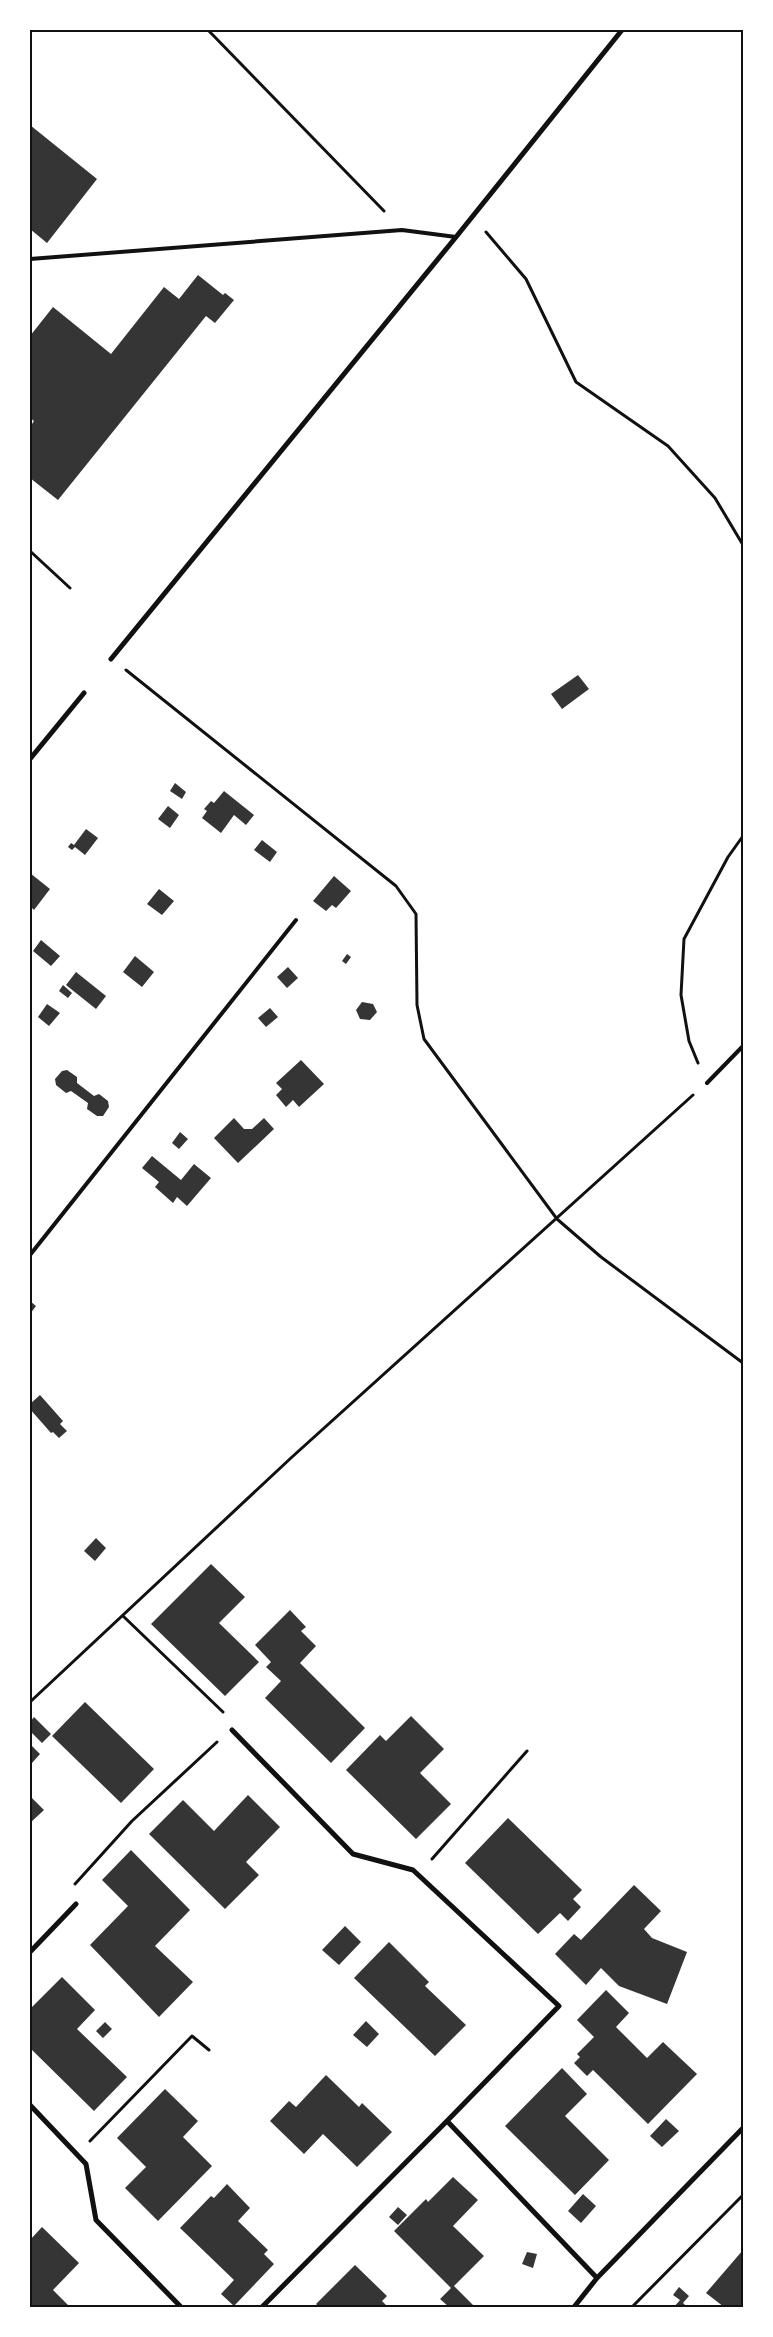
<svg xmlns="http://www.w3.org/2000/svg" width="773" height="2337" viewBox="0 0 773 2337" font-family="'PT Sans Narrow',sans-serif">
  <rect width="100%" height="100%" fill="#fff"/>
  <path fill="#353535" d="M30,125L97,179L47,243L30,229Z
    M198,275L223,295L225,293L234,300L215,323L206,316L58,500L30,478V427L34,421L30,418V336L53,307L111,354L164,287L179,299Z
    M578,675L589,689L562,709L551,694Z
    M175,783L186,792L182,799L170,791Z
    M224,791L254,815L246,825L234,815L221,833L202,818L207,811L204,809L211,801L214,803Z
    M168,806L179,815L170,828L158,819Z
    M86,829L98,838L85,855L75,847L72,850L68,847L71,843L74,845Z
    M262,840L277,852L270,862L254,850Z
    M30,873L50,889L34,910L30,906Z
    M334,876L351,891L336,908L332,905L326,911L313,901Z
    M159,889L174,901L162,915L147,904Z
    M41,940L60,956L51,966L33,951Z
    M347,954L351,957L346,964L342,961Z
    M135,956L154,972L142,987L123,972Z
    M288,967L298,978L287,988L277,977Z
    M76,972L106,996L96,1009L66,985Z
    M63,985L72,993L68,998L59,991Z
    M362,1002L373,1004L377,1012L370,1020L360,1019L356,1010Z
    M47,1004L60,1013L49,1026L38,1017Z
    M270,1008L278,1017L266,1027L258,1018Z
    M301,1060L324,1084L299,1107L293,1100L286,1107L276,1095L282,1089L276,1083Z
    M67,1070L77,1077V1083L94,1096L99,1094L108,1101L109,1107L103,1116H97L87,1109L88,1103L71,1091L66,1093L56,1085L55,1079L62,1071Z
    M234,1118L244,1129H252L264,1118L274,1129L238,1163L214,1138Z
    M180,1132L188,1139L179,1149L172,1143Z
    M152,1156L181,1180L194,1164L211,1178L187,1206L177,1197L173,1203L155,1187L159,1182L142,1168Z
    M30,1301L36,1306L30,1314Z
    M40,1395L63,1421L60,1424L67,1431L59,1438L53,1432L51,1433L30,1409V1404Z
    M96,1538L106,1548L95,1561L84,1551Z
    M211,1564L245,1597L219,1623L259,1662L225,1696L151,1624Z
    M290,1610L306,1627L301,1631L316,1646L300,1663L365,1728L331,1763L265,1698L281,1681L266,1667L271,1662L255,1645Z
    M85,1702L154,1769L121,1803L52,1736Z
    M411,1716L444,1749L420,1773L451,1804L416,1839L346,1770L380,1735L386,1741Z
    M34,1717L51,1734L42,1743L30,1731V1722Z
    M30,1744L40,1754L32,1763L30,1762Z
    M248,1795L280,1827L246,1862L259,1875L225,1909L149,1834L183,1800L214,1831Z
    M30,1796L44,1810L30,1823Z
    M508,1818L582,1890L573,1899L581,1907L568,1921L560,1913L538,1934L465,1863Z
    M131,1850L190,1910L155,1946L193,1982L159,2017L90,1945L128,1906L102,1880Z
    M634,1885L661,1911L644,1929L652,1938L687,1952L667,2004L619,1986L601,1968L586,1985L555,1954L574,1934L581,1940Z
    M345,1926L361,1942L339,1965L322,1950Z
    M389,1942L429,1982L425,1986L466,2025L435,2056L354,1978Z
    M62,1977L95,2010L77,2029L127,2077L94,2111L30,2048V2009Z
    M606,1990L629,2013L616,2027L647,2058L663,2042L697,2074L648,2124L593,2070L587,2076L574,2063L580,2057L577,2054L594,2037L577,2020Z
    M366,2021L379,2034L367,2047L353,2035Z
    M105,2022L112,2029L103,2038L96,2031Z
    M562,2068L587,2094L565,2116L609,2160L575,2195L505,2126Z
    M326,2075L359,2107L362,2103L392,2132L357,2167L323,2134L304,2154L270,2121L289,2101L296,2107Z
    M165,2089L198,2121L183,2137L212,2166L158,2221L125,2188L146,2167L117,2138Z
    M666,2119L679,2131L662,2147L650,2136Z
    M453,2177L478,2200L453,2226L484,2256L454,2286L475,2307H449L440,2299L451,2288L394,2231L426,2199L428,2202Z
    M227,2184L250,2208L238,2221L268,2250L264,2254L274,2264L234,2306L221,2294L234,2280L180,2228L211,2196L214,2198Z
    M583,2194L596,2206L581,2223L568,2211Z
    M398,2207L407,2215L398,2225L389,2217Z
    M42,2227L79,2263L53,2290L70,2307H30V2240Z
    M743,2250V2307H724L706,2293Z
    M527,2252L537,2254L533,2268L522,2264Z
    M355,2265L387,2296L382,2301L388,2307H319L316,2304Z
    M679,2287L689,2296L683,2303L687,2307H674L680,2300L673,2295Z"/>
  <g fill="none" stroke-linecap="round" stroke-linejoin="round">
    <path stroke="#111" stroke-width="3" d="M208,30L384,211
      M486,232L526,279L576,382L668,446L715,498L743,545
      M30,551L70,588
      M126,670L396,886L416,914L417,1005L424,1039L557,1219L601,1257L743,1363
      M698,1063L689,1041L681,995L684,939L728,857L743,836
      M123,1616L223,1712
      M30,1702L292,1457L693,1095
      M432,1859L527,1751
      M75,1884L132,1821L217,1742
      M90,2141L192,2036L209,2050
      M632,2307L743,2195"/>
    <path stroke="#111" stroke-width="4" d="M30,259L402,230L456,237
      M707,1083L743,1046
      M30,1255L296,920"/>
    <path stroke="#111" stroke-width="5" d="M111,659L456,237L622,30
      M30,759L84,693
      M232,1730L353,1854L413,1870L559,2006L447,2121L597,2278
      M30,1952L76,1904
      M30,2105L86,2164L96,2220L181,2307
      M262,2307L447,2121
      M574,2307L597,2278L743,2128"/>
  </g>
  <rect width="773" height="2337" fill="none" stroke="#ffffff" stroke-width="62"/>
  <rect x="31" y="31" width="711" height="2275" fill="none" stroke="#111" stroke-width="2"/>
</svg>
